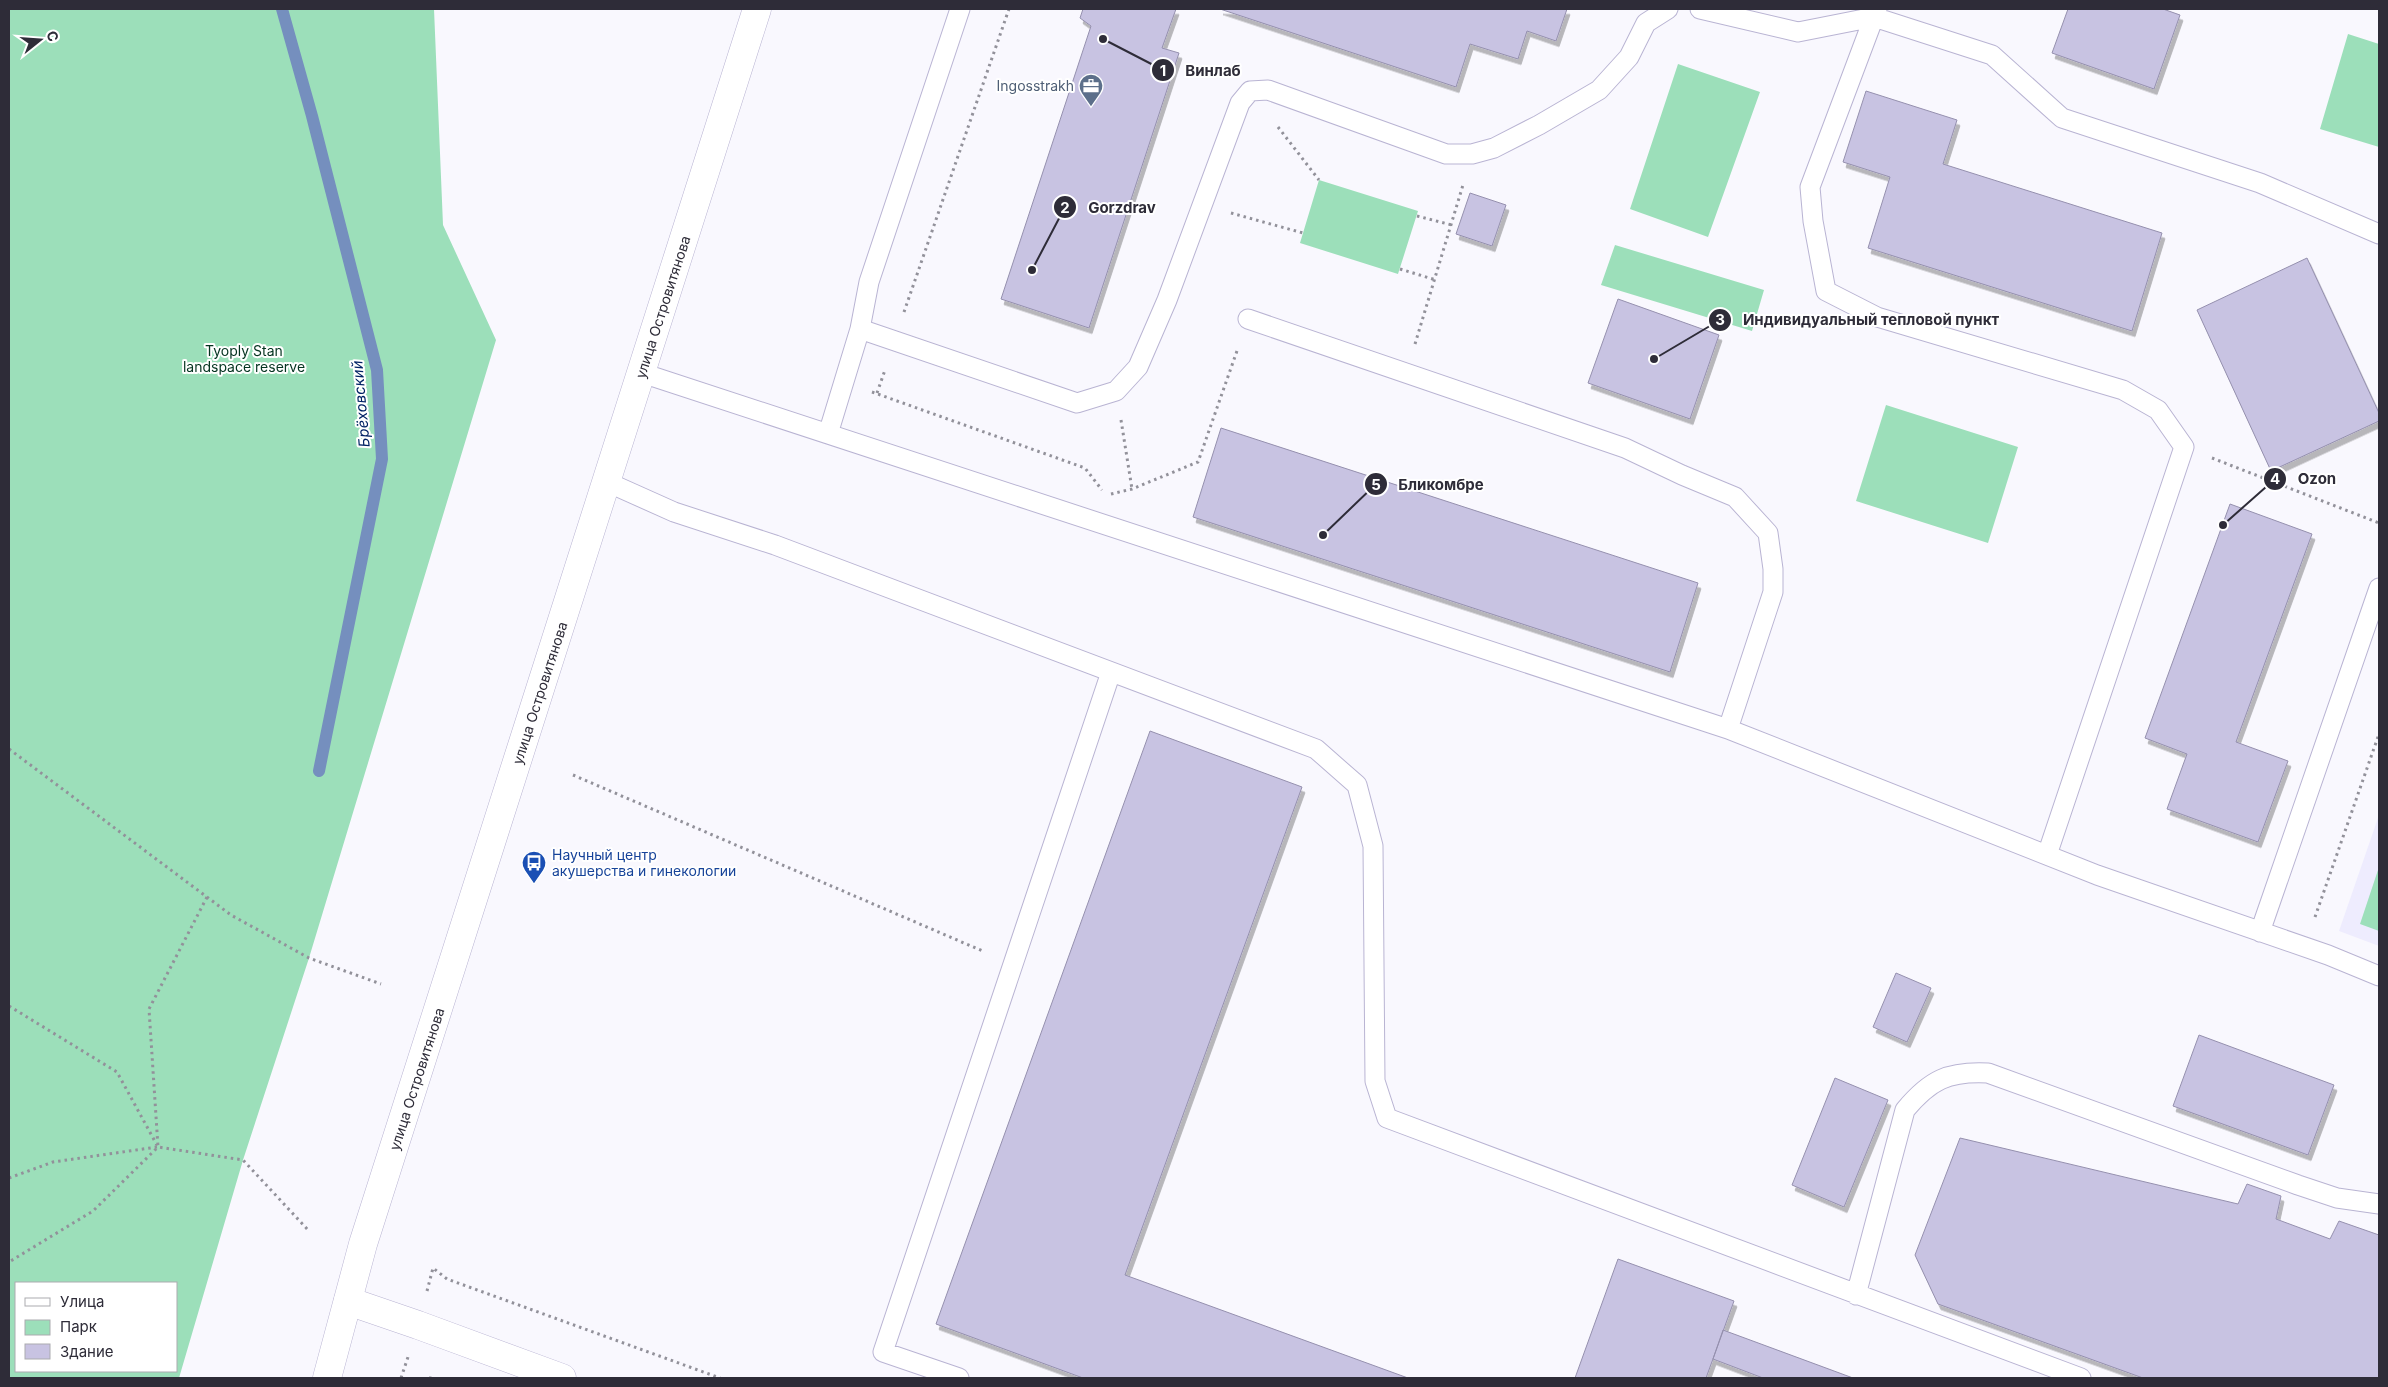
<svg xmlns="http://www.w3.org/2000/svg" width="2388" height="1387" viewBox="0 0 2388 1387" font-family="Inter,sans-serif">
  <defs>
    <filter id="shadow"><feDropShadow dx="3" dy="5.5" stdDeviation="0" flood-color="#0004"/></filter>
  </defs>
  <rect width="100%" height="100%" fill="#f9f8fe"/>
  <path fill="#eeecfe" d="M2379,815V946L2339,931Z"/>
  <path fill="#9cdfba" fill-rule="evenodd" d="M9,9H434L443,225L496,340L309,958L243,1160L179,1378H9ZM176,1283V1371H16V1283Z
    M2348,34L2379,44V147L2320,129Z
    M1678,64L1760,92L1708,237L1630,209Z
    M1319,180L1418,211L1398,274L1300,243Z
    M1615,245L1764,290L1752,331L1601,285Z
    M1886,405L2018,447L1988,543L1856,501Z
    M2379,867V931L2360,924Z"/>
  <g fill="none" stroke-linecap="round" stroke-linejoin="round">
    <path stroke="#758fbe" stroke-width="12" d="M282,9L312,116L377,370L382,459L319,771"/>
  </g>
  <path fill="#c8c3e2" stroke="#9590ae" filter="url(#shadow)" d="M1083,9H1176L1162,48L1179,53L1089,328L1001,299L1091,26L1080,18Z
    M1220,9H1567L1556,41L1527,31L1518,59L1470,44L1456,87Z
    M2068,9H2163L2180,15L2154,89L2052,53Z
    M1866,91L1957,120L1943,164L2162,233L2132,331L1868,248L1890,177L1843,162Z
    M1470,193L1506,205L1492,246L1456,234Z
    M2307,258L2379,413V421L2271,471L2197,310Z
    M1618,299L1719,335L1690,419L1588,383Z
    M1221,428L1698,583L1670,672L1193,517Z
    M2230,504L2312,534L2236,742L2288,761L2258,842L2167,809L2187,754L2145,738Z
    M1150,731L1302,787L1125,1275L1408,1378H1083L936,1324Z
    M1896,973L1931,988L1907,1042L1873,1027Z
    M2199,1035L2334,1085L2308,1155L2173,1106Z
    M1835,1078L1888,1100L1844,1207L1792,1185Z
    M1960,1138L2238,1204L2247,1184L2281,1196L2276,1219L2330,1239L2339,1221L2379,1235V1378H2143L1938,1304L1915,1255Z
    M1618,1259L1734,1301L1706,1378H1575Z
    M1723,1330L1853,1378H1763L1713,1359Z"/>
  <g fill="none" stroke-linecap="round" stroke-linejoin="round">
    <defs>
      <path id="service" d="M1700,9L1798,32L1874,17L1877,9
        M1248,319L1625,448L1682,475L1735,497L1768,533L1773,569V592L1728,729
        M860,329L1077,403L1116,391L1138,367L1167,300L1240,103L1250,91L1268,90L1446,154H1472L1494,148L1539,125L1599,90L1629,57L1646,23L1668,9
        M642,373L1728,729L2097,875L2328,955L2379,976
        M828,434L860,329L869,282L960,9
        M607,482L674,512L775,545L1316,749L1357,785L1373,846L1375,1081L1387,1118L2081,1378
        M2047,855L2184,447L2158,410L2123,390L1877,317L1826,291L1813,221L1810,187L1874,17L1992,55L2062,118L2260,183L2379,234
        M2260,932L2379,588
        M1856,1295L1905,1110C1930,1080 1948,1071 1988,1073L2298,1185L2337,1198L2379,1204
        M959,1378L883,1352L1111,672"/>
      <path id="minor" d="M348,1301L418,1325L562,1378"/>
      <path id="secondary" d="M327,1378L363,1244L757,9"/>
    </defs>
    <use href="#service" stroke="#b9b4d3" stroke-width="21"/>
    <use href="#minor" stroke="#b9b4d3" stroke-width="29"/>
    <use href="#secondary" stroke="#b9b4d3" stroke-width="29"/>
    <path stroke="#92919a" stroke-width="3" stroke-dasharray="2.5 4" stroke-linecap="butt" d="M1278,127L1319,180
      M1231,213L1303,233
      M1417,216L1452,225
      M1400,269L1436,280
      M904,312L1009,9
      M1415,344L1463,185
      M872,392L1085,468L1102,490
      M877,393L885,370
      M1121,420L1132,489
      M2212,458L2379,523
      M1111,494L1132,489L1198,462L1238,348
      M9,749L231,915L309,958L381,984
      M573,775L985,952
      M207,897L149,1009L158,1147L243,1160L309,1231
      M2315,917L2379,734
      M9,1006L117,1072L158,1147L93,1211L9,1262
      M9,1178L53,1162L157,1147
      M427,1291L433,1268L447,1279L720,1378
      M401,1378L408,1357
      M429,1378H433"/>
    <use href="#service" stroke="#fff" stroke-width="19"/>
    <use href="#minor" stroke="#fff" stroke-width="28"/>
    <use href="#secondary" stroke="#fff" stroke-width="28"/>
  </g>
  <defs>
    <symbol id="office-pin" viewBox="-11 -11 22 30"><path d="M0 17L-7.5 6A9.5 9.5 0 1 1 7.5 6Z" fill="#5c6f8a" stroke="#fff"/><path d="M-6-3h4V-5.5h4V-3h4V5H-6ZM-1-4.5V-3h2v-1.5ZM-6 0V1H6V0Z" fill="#fff"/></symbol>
    <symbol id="bus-pin" viewBox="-11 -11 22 30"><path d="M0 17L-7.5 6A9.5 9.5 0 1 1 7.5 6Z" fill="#1a4fb4" stroke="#fff"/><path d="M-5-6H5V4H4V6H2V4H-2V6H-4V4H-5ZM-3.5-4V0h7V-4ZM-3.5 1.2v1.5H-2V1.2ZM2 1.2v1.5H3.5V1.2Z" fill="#fff"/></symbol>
  </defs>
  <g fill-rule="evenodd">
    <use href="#office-pin" x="1077" y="72" width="28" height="38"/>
    <use href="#bus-pin" x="520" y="849" width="28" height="38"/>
  </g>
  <g text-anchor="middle" stroke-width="4" stroke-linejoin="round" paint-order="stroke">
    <g font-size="14" fill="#4e5e75" stroke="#fff" text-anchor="end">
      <text x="1074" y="91">Ingosstrakh</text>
    </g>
    <g font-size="14" fill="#2e2c38" stroke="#fff">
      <text transform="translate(663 307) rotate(-72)" y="5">улица Островитянова</text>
      <text transform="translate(540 693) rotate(-72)" y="5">улица Островитянова</text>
      <text transform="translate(417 1079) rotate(-72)" y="5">улица Островитянова</text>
    </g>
    <g font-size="14" fill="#03331f" stroke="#fff">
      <text x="244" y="356">Tyoply Stan<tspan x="244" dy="16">landspace reserve</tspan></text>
    </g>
    <g font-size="14" fill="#164399" stroke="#fff" text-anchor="start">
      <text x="552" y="860">Научный центр<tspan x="552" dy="16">акушерства и гинекологии</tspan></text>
    </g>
    <g font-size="15" font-style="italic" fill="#002264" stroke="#fff">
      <text transform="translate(361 404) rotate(-95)" y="5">Брёховский</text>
    </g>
  </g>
  <path fill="none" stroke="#2e2c38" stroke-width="2" d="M1103 39L1163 70M1032 270L1065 207M1654 359L1720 320M2223 525L2275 479M1323 535L1376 484"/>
  <g fill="#2e2c38" stroke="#fff" stroke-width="2">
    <circle cx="1103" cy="39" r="5"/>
    <circle cx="1032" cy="270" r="5"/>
    <circle cx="1654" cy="359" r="5"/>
    <circle cx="2223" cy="525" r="5"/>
    <circle cx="1323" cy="535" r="5"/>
    <circle cx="1163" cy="70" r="12"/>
    <circle cx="1065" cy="207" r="12"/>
    <circle cx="1720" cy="320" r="12"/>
    <circle cx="2275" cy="479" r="12"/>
    <circle cx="1376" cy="484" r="12"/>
  </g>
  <g font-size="15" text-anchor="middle" font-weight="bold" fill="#fff">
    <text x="1163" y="76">1</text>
    <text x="1065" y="213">2</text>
    <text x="1720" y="325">3</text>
    <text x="2275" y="484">4</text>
    <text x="1376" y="490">5</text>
  </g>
  <g font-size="15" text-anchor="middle" font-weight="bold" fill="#2e2c38" stroke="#fff" stroke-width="4" stroke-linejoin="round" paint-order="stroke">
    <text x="1213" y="76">Винлаб</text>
    <text x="1122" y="213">Gorzdrav</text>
    <text x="1871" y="325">Индивидуальный тепловой пункт</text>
    <text x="2317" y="484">Ozon</text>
    <text x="1441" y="490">Бликомбре</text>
  </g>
  <rect width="2388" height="1387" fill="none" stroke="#2e2c38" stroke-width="20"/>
  <rect x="15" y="1282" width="162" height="90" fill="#ffffff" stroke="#ababaf"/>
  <rect x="25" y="1298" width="25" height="8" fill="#ffffff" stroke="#ababaf"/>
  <text x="60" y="1307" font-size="15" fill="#2e2c38">Улица</text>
  <rect x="25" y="1320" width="25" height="15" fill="#9cdfba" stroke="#ababaf"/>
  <text x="60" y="1332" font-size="15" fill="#2e2c38">Парк</text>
  <rect x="25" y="1344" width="25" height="15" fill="#c8c3e2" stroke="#ababaf"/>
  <text x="60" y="1357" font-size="15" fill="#2e2c38">Здание</text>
  <g transform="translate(40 40) rotate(73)" stroke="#ffffff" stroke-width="4" paint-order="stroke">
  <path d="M0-4L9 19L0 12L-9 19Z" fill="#2e2c38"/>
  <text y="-8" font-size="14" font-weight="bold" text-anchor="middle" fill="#2e2c38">С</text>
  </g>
</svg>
